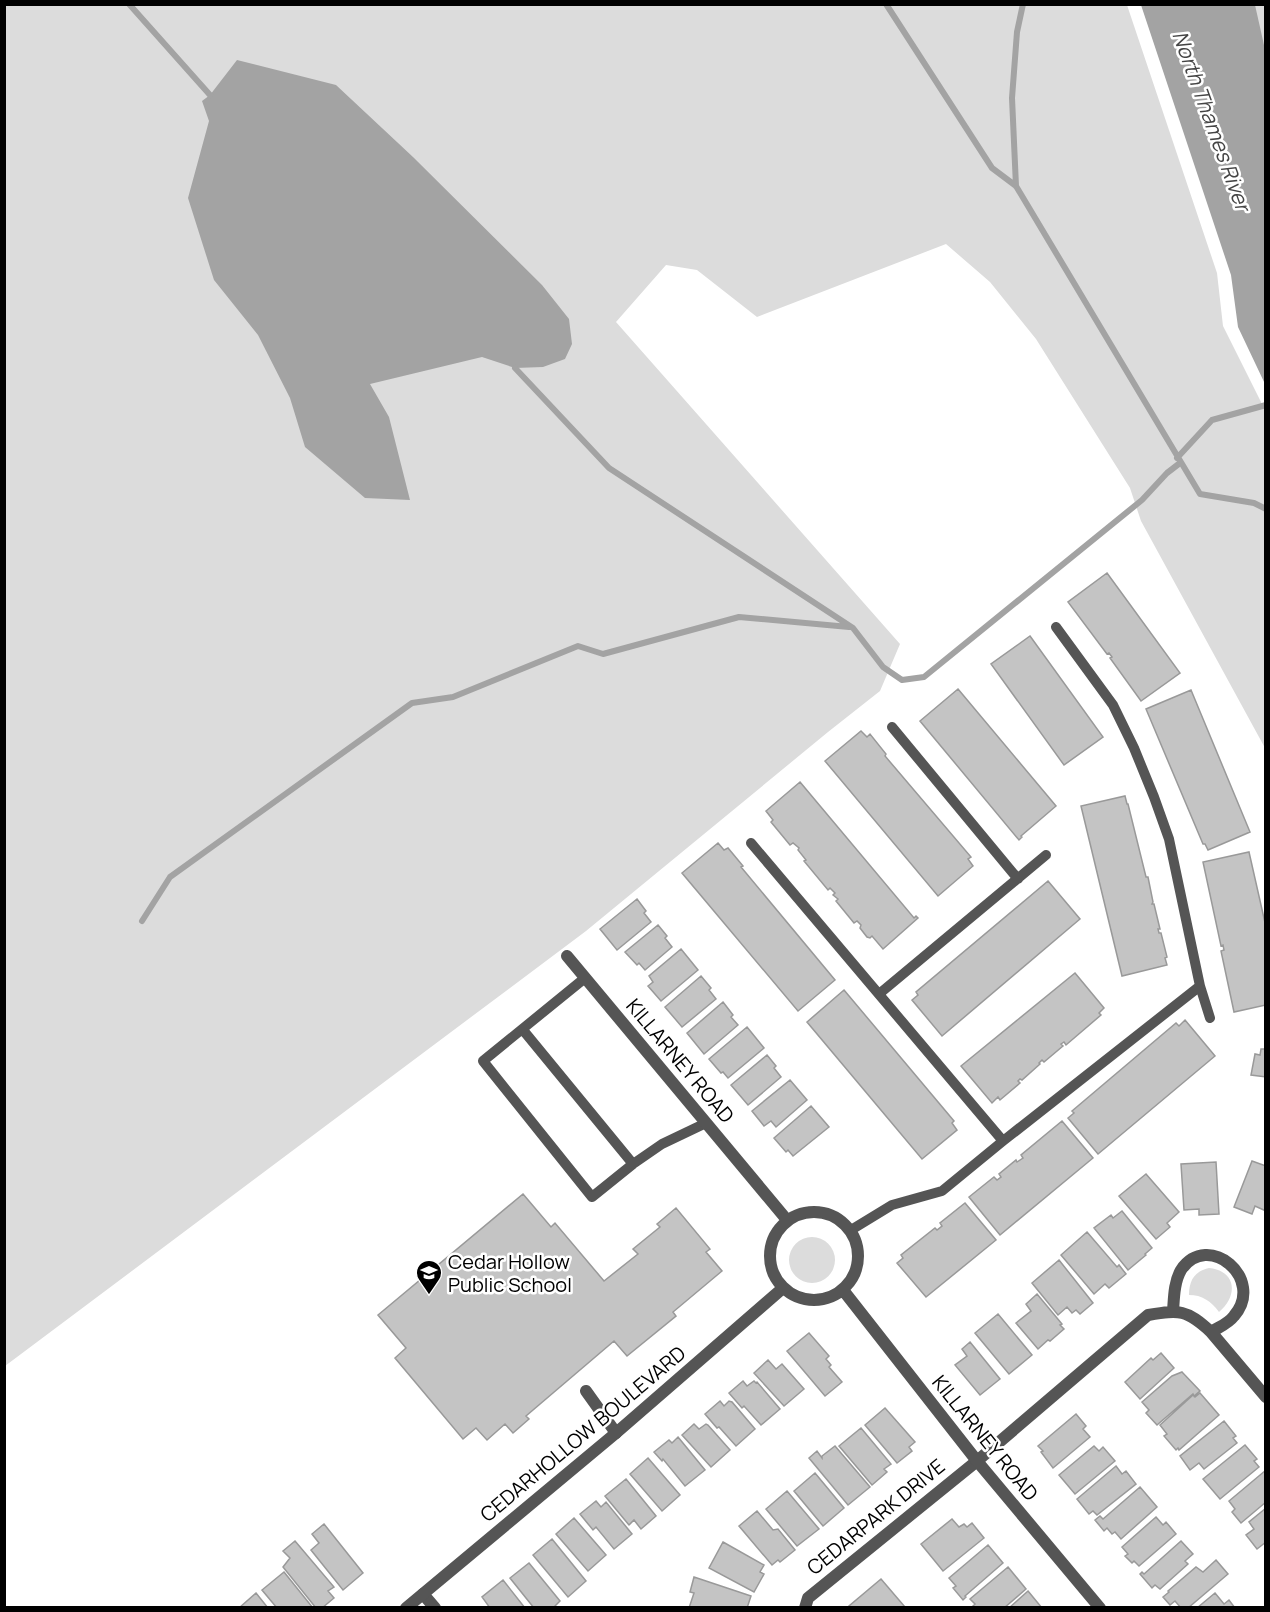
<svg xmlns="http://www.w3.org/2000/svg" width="1270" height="1612" viewBox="0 0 1270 1612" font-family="Manrope,sans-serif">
  <rect width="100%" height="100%" fill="#fff"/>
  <path fill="#dcdcdc" d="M5,5H1127L1217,273L1223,326L1265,410V748L1141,521L1130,488L1036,339L990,282L946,244L757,317L697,270L666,265L616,322L900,644L880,691L828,732L586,931L5,1366Z
    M1245,5H1265V124Z
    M789 1260a23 23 0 1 1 46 0a23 23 0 1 1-46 0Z
    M1209,1268C1237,1271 1238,1296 1219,1312C1211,1301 1202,1295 1189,1295C1189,1280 1195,1271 1209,1268Z"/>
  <path fill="#a3a3a3" d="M1141,5H1255L1266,54L1265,384L1238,327L1231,275Z
    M237,60L336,85L413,157L542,285L569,319L572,344L565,359L543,367L515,368L482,357L370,384L389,417L410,500L365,498L305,447L290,398L258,335L214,280L188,198L209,121L202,101L210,95Z"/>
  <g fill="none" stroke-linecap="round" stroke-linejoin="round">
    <path stroke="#a3a3a3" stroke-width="6" d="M129,4L210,95
      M886,4L992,168L1016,186L1200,494L1254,503L1266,509
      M1016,186L1012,98L1017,32L1023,4
      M515,368L609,468L853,628L883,667L902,680L924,677L1142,500L1167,473L1180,463
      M1177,458L1212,420L1266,405
      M142,921L170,877L412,703L453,697L578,646L603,654L739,617L849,627"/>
  </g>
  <path fill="#c4c4c4" stroke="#999" stroke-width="1.5" d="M1107,573L1180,673L1141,701L1110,658L1112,657L1109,653L1107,654L1068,602Z
    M1030,636L1103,737L1064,765L991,664Z
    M958,689L1056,806L1021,836L1022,837L1019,840L920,721Z
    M1191,690L1250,832L1208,850L1205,844H1203L1146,709Z
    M861,731L867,737L870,734L886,754L885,756L971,857L968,859L973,866L938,896L825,761Z
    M800,782L914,918L916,916L918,918L883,949L872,936L870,938L867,937L860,928L861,925L857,921L854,923L836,901L838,899L833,895L835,893L830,888L828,890L804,861L806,860L798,850L799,848L793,843L790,845L771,822L773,820L766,811Z
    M1125,796L1127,804H1128L1146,877H1148L1153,902L1152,904H1154L1160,929H1158L1159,933H1161L1167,957L1165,958L1167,965L1122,976L1081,806Z
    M718,843L724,850L728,848L743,866L741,867L835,980L798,1011L682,873Z
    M1249,852L1266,927V1005L1234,1012L1221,951L1224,950L1223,945L1221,946L1203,862Z
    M1048,881L1080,919L942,1036L912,1000L918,995L916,992Z
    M637,899L646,911L644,913L651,922L617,950L600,929Z
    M658,925L667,936L665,938L672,947L645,970L639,963L637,965L625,952Z
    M681,949L698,970L661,1001L648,986L653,982L649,976Z
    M1075,973L1104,1008L1099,1013L1101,1015L1066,1045L1064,1042L1061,1044L1063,1046L1044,1062L1042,1060L1039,1063L1040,1064L1022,1080L1020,1079L1018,1081L1020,1083L1000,1100L998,1097L992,1103L961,1066Z
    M701,976L711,988L709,990L716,999L682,1027L665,1007Z
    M844,990L954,1121L952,1123L957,1130L922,1159L807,1022Z
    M723,1002L733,1015L731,1017L738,1025L704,1054L687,1033Z
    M1185,1020L1215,1056L1098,1154L1068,1118L1074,1113L1072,1111L1176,1023L1179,1026Z
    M747,1027L764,1048L728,1078L723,1072L721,1073L709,1059Z
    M1261,1049H1266V1077L1251,1075L1255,1054L1260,1055Z
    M767,1055L776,1066L774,1068L781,1077L748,1105L731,1085Z
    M790,1080L807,1100L776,1127L771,1121L764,1126L752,1111Z
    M811,1106L829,1127L793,1156L788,1150L786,1152L774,1138Z
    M1062,1121L1093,1158L1000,1235L969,1197L994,1177L997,1180L1001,1177L999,1174L1016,1160L1017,1162L1023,1158L1021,1155Z
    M1252,1161L1266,1166V1211L1255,1206L1252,1214L1234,1207Z
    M1216,1162L1219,1214L1199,1215V1209L1184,1210L1181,1164Z
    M1146,1174L1179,1212L1167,1223L1170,1227L1156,1239L1119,1196Z
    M523,1194L551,1227L555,1223L604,1281L638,1254L633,1249L660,1227L657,1224L676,1208L710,1249L706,1252L722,1271L673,1312L676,1316L627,1356L614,1341L526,1416L529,1419L513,1433L505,1424L487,1440L476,1428L463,1439L395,1358L406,1348L378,1315Z
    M965,1203L996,1240L926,1297L897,1263L903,1258L901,1255L935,1228L937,1230L942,1226L940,1223Z
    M1122,1211L1152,1248L1145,1254L1146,1255L1128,1270L1094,1228L1111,1215L1113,1218Z
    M1087,1232L1117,1267L1119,1265L1126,1274L1109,1288L1105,1284L1094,1294L1061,1255Z
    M1059,1260L1093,1303L1080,1314L1076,1310L1072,1313L1067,1307L1058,1315L1032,1283Z
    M1037,1294L1062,1324L1060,1325L1064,1329L1050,1341L1048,1340L1038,1349L1016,1323L1031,1311L1026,1304Z
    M998,1314L1032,1355L1009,1374L975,1333Z
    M809,1333L829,1356L826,1359L831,1365L829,1367L842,1382L825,1396L787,1351Z
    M970,1342L1000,1379L980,1395L955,1365L967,1356L962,1349Z
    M1161,1353L1174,1368L1140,1399L1125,1382L1151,1358L1153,1360Z
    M768,1360L776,1369L782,1364L804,1389L784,1406L754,1373Z
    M1182,1372L1200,1391L1194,1396L1193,1394L1157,1425L1146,1413L1149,1410L1142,1402L1172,1376Z
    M743,1381L747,1386L754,1381L756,1383L757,1382L780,1409L761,1425L744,1406L742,1408L729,1393Z
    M1200,1393L1219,1415L1179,1450L1178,1448L1176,1450L1164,1436L1167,1434L1160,1425L1193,1395L1195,1397Z
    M720,1401L724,1406L729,1401L732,1402L755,1429L736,1446L719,1427L717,1428L705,1414Z
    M885,1408L915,1442L909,1447L912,1451L897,1463L865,1425Z
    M1076,1414L1086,1426L1083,1429L1090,1437L1053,1468L1041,1452L1043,1451L1038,1446Z
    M1224,1421L1236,1436L1233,1438L1237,1443L1204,1469L1199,1463L1190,1470L1180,1456Z
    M694,1424L699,1429L706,1424L708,1425L730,1450L711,1467L682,1435Z
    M861,1428L891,1464L884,1469L887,1472L872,1485L839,1446Z
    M678,1437L705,1470L685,1486L663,1459L662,1461L654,1452L669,1440L672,1443Z
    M1245,1445L1257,1459L1254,1461L1259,1467L1220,1499L1203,1479Z
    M835,1446L870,1487L848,1505L809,1458L817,1451L822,1458V1456Z
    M1094,1446L1099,1451L1103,1447L1115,1461L1075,1494L1059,1475Z
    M648,1458L680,1495L662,1511L630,1474Z
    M1116,1466L1122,1474L1126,1471L1136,1484L1097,1515L1093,1511L1089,1514L1077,1499Z
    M1266,1470V1502L1241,1523L1232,1512L1235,1509L1229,1501Z
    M815,1473L844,1508L823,1526L794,1491Z
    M626,1479L656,1516L641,1529L634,1520L629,1525L605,1496Z
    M1140,1487L1157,1507L1121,1539L1115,1532L1112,1534L1107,1528L1104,1531L1095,1520L1100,1516L1103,1519Z
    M787,1491L819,1529L797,1546L766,1509Z
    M596,1501L601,1507L606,1502L632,1534L614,1549L596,1527L593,1530L580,1514Z
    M1266,1508V1542L1257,1549L1246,1535L1254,1529L1249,1522Z
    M757,1511L773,1530L778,1529L795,1550L780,1562L778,1560L772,1565L739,1526Z
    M1156,1517L1163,1525L1166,1522L1176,1534L1139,1566L1134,1561L1132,1563L1125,1556L1128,1554L1122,1547Z
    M574,1518L606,1555L588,1571L556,1534Z
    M952,1519L959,1527L964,1524L967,1527L972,1523L984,1538L943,1571L921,1544Z
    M324,1524L363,1573L343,1590L311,1550L319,1543L312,1534Z
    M552,1539L586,1581L568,1597L533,1555Z
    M295,1541L334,1587L328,1591L334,1598L322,1608H316L283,1567L290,1558L283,1551Z
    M1181,1541L1193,1554L1185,1561L1188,1564L1160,1589L1155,1585L1152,1588L1140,1574L1142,1572L1144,1574Z
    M723,1542L764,1565L760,1572L764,1574L754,1592L709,1568Z
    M988,1545L1003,1563L965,1596L966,1597L963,1600L953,1588L956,1586L949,1578Z
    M1216,1560L1228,1574L1188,1608H1181L1175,1601L1170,1605L1163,1597L1169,1592L1168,1591L1196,1567L1203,1572Z
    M529,1563L560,1601L553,1608H534L510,1578Z
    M1008,1567L1026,1589L1004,1608H971L975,1604L970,1599Z
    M284,1572L313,1608H277L262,1590Z
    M694,1577L751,1596L747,1608H689L694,1593L690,1592Z
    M881,1579L905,1607L850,1608L849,1606Z
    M503,1580L525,1608H490L482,1597Z
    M1028,1591L1042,1608H1009Z
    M256,1593L268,1608H239Z
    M1215,1593L1224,1604L1229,1600L1235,1608H1197Z"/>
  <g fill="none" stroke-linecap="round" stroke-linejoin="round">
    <path stroke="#555" stroke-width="10" d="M1056,627L1113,705L1134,748L1154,797L1169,839L1200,986L1210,1018
      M892,727L1018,879
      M751,843L1003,1141
      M879,994L1046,855
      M523,1030L633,1164L592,1197L483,1061L585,978
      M633,1164L662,1144L706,1123
      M851,1230L892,1205L942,1191L1003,1141L1200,986"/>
    <path stroke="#555" stroke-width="12" d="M1173,1311C1174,1298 1174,1282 1181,1270C1208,1230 1266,1279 1234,1316C1228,1324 1219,1327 1211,1332
      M586,1391L616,1433
      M423,1594L435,1608
      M805,1608L808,1598L977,1461L1148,1315C1180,1310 1186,1309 1211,1332L1266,1397"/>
    <path stroke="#555" stroke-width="12" d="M567,956L787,1220
      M770 1256a44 44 0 1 1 88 0a44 44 0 1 1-88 0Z
      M843,1290L977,1461L1100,1608
      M406,1608L616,1433L783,1288"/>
  </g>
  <defs>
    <symbol id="school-pin" viewBox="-11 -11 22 30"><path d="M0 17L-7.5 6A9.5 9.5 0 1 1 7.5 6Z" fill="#000" stroke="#fff"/><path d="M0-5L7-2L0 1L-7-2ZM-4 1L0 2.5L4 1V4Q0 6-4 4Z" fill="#fff"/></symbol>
  </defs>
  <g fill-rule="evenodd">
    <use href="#school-pin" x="414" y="1258" width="30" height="40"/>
  </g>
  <g text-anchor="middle" stroke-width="5" stroke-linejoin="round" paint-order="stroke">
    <g font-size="20" fill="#000" stroke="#fff">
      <text transform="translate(680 1061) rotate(50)" y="7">KILLARNEY ROAD</text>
      <text transform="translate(583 1434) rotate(-40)" y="7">CEDARHOLLOW BOULEVARD</text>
      <text transform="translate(985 1438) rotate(51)" y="7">KILLARNEY ROAD</text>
      <text transform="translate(876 1517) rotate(-39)" y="7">CEDARPARK DRIVE</text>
    </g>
    <g font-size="20" fill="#000" stroke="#fff" text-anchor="start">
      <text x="448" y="1269">Cedar Hollow<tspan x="448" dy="23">Public School</tspan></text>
    </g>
    <g font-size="21" font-style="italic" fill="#444" stroke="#fff">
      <text transform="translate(1211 121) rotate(70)" y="7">North Thames River</text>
    </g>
  </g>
  <rect width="1270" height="1612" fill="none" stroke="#000000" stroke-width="12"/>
</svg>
